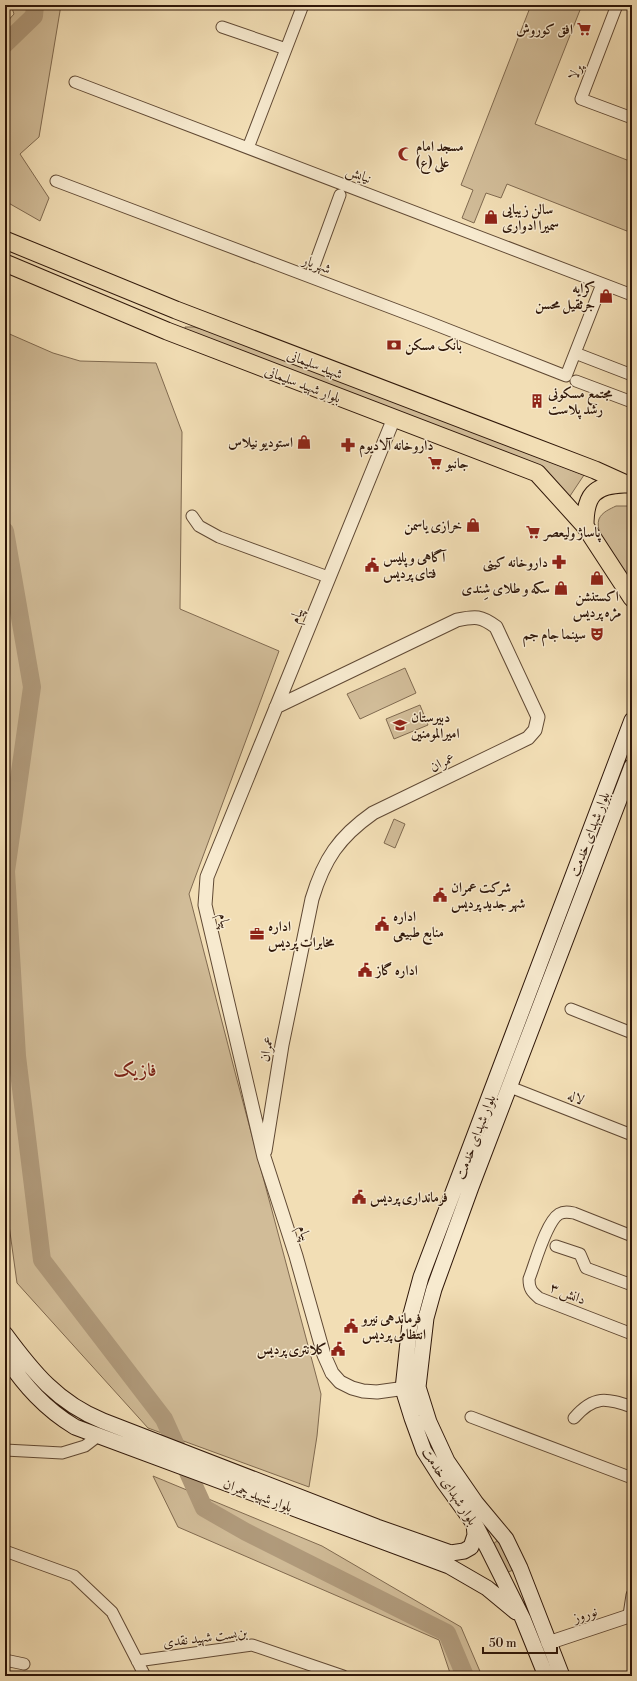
<svg xmlns="http://www.w3.org/2000/svg" width="637" height="1681" viewBox="0 0 637 1681" font-family="'Libre Bodoni',Amiri,serif">
  <rect width="100%" height="100%" fill="#f2deb5"/>
  <filter id="stains"><feTurbulence type="fractalNoise" baseFrequency=".005" numOctaves="4"/><feColorMatrix values="0 0 0 0 .2 0 0 0 0 .09 0 0 0 0 .02 0 0 0 .5 -.17"/></filter>
  <radialGradient id="worn" r=".72"><stop offset=".6" stop-color="#630" stop-opacity="0"/><stop offset="1" stop-color="#630" stop-opacity=".3"/></radialGradient>
  <path fill="#d1bc98" stroke="#806a50" d="M11,5H61L39,137L20,154L49,198L40,221L5,201V24L14,14Z
    M531,5H569L580,10L535,124L632,162V233L507,184L501,198L486,193L474,223L462,218L473,190L461,185Z
    M185,327H194L215,333L584,475L568,499L539,468L185,331Z
    M5,332L53,353L80,361L156,363L182,432L180,609L279,651L189,894L236,1076L321,1394L317,1436L309,1487L148,1428L17,1283L5,1196Z
    M616,506H627L632,510V584C622,571 593,536 599,519C602,512 610,509 616,506Z
    M405,668L416,693L360,719L347,694Z
    M420,705L428,725L394,739L386,719Z
    M394,819L405,824L395,848L384,843Z
    M153,1476L322,1546L461,1627L482,1676H451L439,1640L178,1527Z
    M498,1540L513,1570L504,1574L492,1545Z"/>
  <g fill="none" stroke-linecap="round" stroke-linejoin="round">
    <path stroke="#b09a7b" stroke-width="18" d="M5,44L34,16L35,5
      M5,531L32,687L6,871L17,1056L42,1260L164,1419L204,1508L246,1532L447,1633L465,1676"/>
    <defs>
      <path id="minor" d="M617,5L581,99L632,118
        M222,27L286,49
        M75,82L632,295
        M248,148L303,5
        M56,181L426,321L566,376L602,284
        M310,277L340,195
        M575,353L632,375
        M576,381L632,402
        M192,516L199,526L219,537L328,577
        M571,1009L632,1033
        M510,1087L632,1135
        M632,1236L574,1213C569,1212 564,1211 559,1214C546,1222 535,1264 529,1279C529,1289 532,1292 539,1298L632,1334
        M556,1246L580,1254L586,1268L632,1285
        M471,1417L632,1478
        M574,1418C594,1395 606,1398 632,1407
        M5,1450L62,1453L85,1446L98,1436
        M5,1551L74,1576L112,1612L145,1676
        M629,1615L632,1595
        M5,1660L24,1664
        M137,1661L252,1645L343,1676"/>
      <path id="tertiary" d="M394,418L207,877L205,905L264,1157L296,1256L324,1355L332,1373L340,1382L352,1388L363,1391L377,1392L413,1387
        M265,1151L282,1045L312,899C324,859 339,837 373,813L528,738L535,730L538,717L496,627C481,616 476,616 457,620L276,707
        M548,1643L632,1615"/>
      <path id="secondary" d="M5,1334C33,1372 58,1403 103,1421L377,1527L451,1553L464,1551L471,1547L475,1535L474,1524
        M5,1357C25,1386 45,1409 75,1427L449,1566L487,1588L516,1612
        M546,1676L523,1619L488,1549L477,1528L443,1481L424,1451L412,1418L403,1389L411,1314L421,1277L632,720
        M562,1676L520,1568L506,1539L476,1503L447,1461L429,1422L418,1387L426,1318L434,1289L471,1187L632,766"/>
      <path id="primary" d="M5,240L176,310L595,470L626,484
        M5,263L167,331L537,473L585,526L632,598
        M585,526C585,495 594,485 624,484"/>
    </defs>
    <use href="#minor" stroke="#604934" stroke-width="13"/>
    <use href="#tertiary" stroke="#604934" stroke-width="15"/>
    <use href="#secondary" stroke="#2f1709" stroke-width="17"/>
    <use href="#primary" stroke="#2f1709" stroke-width="19"/>
    <use href="#minor" stroke="#f7eacf" stroke-width="11"/>
    <use href="#tertiary" stroke="#f7eacf" stroke-width="13"/>
    <use href="#secondary" stroke="#f7eacf" stroke-width="15"/>
    <use href="#primary" stroke="#f2deb5" stroke-width="17"/>
  </g>
  <defs>
    <symbol id="supermarket-bare" viewBox="-9 -9 18 18"><path d="M-6-5.5h2.5l.6 2H6L4.5 2H-2.5L-4.4-4H-6ZM-1.5 3.2a1.3 1.3 0 1 0 .1 0ZM3 3.2a1.3 1.3 0 1 0 .1 0Z" fill="#8f2418" stroke="#f7eacf" stroke-width="2.5" paint-order="stroke"/></symbol>
    <symbol id="mosque-bare" viewBox="-9 -9 18 18"><path d="M3.5-4.9A6 6 0 1 0 3.5 4.9A5 5 0 1 1 3.5-4.9Z" fill="#8f2418" stroke="#f7eacf" stroke-width="2.5" paint-order="stroke"/></symbol>
    <symbol id="shop-bare" viewBox="-9 -9 18 18"><path d="M-5-2.5h2.3a2.7 3.5 0 0 1 5.4 0H5L5.5 6h-11ZM-1.5-2.5h3a1.5 2.3 0 0 0-3 0Z" fill="#8f2418" stroke="#f7eacf" stroke-width="2.5" paint-order="stroke"/></symbol>
    <symbol id="bank-bare" viewBox="-9 -9 18 18"><path d="M-6-4H6V4H-6ZM0-2.3a2.3 2.3 0 1 0 0 4.6a2.3 2.3 0 1 0 0-4.6Z" fill="#8f2418" stroke="#f7eacf" stroke-width="2.5" paint-order="stroke"/></symbol>
    <symbol id="building-bare" viewBox="-9 -9 18 18"><path d="M-4-6H4V6H1V3H-1V6H-4ZM-2.5-4.3h1.7v1.8h-1.7ZM.8-4.3h1.7v1.8H.8ZM-2.5-1h1.7V.8h-1.7ZM.8-1h1.7V.8H.8Z" fill="#8f2418" stroke="#f7eacf" stroke-width="2.5" paint-order="stroke"/></symbol>
    <symbol id="pharmacy-bare" viewBox="-9 -9 18 18"><path d="M-2-6h4v4h4v4h-4v4h-4v-4h-4v-4h4Z" fill="#8f2418" stroke="#f7eacf" stroke-width="2.5" paint-order="stroke"/></symbol>
    <symbol id="civic-bare" viewBox="-9 -9 18 18"><path d="M-.6-6.5H3V-4.5H.6V-3L4-1V1h2V6H-6V1h2V-1L-.6-3ZM-1.2 2.5V6h2.4V2.5Z" fill="#8f2418" stroke="#f7eacf" stroke-width="2.5" paint-order="stroke"/></symbol>
    <symbol id="theatre-bare" viewBox="-9 -9 18 18"><path d="M-5-5.5Q0-4 5-5.5V0Q5 5 0 6Q-5 5-5 0ZM-3.3-2.5H-1v1.5H-3.3ZM1-2.5H3.3v1.5H1ZM-2.8 1Q0 5.5 2.8 1Z" fill="#8f2418" stroke="#f7eacf" stroke-width="2.5" paint-order="stroke"/></symbol>
    <symbol id="school-bare" viewBox="-9 -9 18 18"><path d="M0-5L7-2L0 1L-7-2ZM-4 1L0 2.5L4 1V4Q0 6-4 4Z" fill="#8f2418" stroke="#f7eacf" stroke-width="2.5" paint-order="stroke"/></symbol>
    <symbol id="office-bare" viewBox="-9 -9 18 18"><path d="M-6-3h4V-5.5h4V-3h4V5H-6ZM-1-4.5V-3h2v-1.5ZM-6 0V1H6V0Z" fill="#8f2418" stroke="#f7eacf" stroke-width="2.5" paint-order="stroke"/></symbol>
  </defs>
  <g fill-rule="evenodd">
    <use href="#supermarket-bare" x="574" y="19" width="20" height="20"/>
    <use href="#mosque-bare" x="395" y="144" width="20" height="20"/>
    <use href="#shop-bare" x="481" y="207" width="20" height="20"/>
    <use href="#shop-bare" x="596" y="286" width="20" height="20"/>
    <use href="#bank-bare" x="384" y="335" width="20" height="20"/>
    <use href="#building-bare" x="527" y="391" width="20" height="20"/>
    <use href="#shop-bare" x="294" y="432" width="20" height="20"/>
    <use href="#pharmacy-bare" x="338" y="435" width="20" height="20"/>
    <use href="#supermarket-bare" x="425" y="453" width="20" height="20"/>
    <use href="#shop-bare" x="463" y="515" width="20" height="20"/>
    <use href="#supermarket-bare" x="523" y="522" width="20" height="20"/>
    <use href="#pharmacy-bare" x="549" y="552" width="20" height="20"/>
    <use href="#civic-bare" x="362" y="555" width="20" height="20"/>
    <use href="#shop-bare" x="587" y="568" width="20" height="20"/>
    <use href="#shop-bare" x="551" y="578" width="20" height="20"/>
    <use href="#theatre-bare" x="587" y="624" width="20" height="20"/>
    <use href="#school-bare" x="390" y="715" width="20" height="20"/>
    <use href="#civic-bare" x="430" y="885" width="20" height="20"/>
    <use href="#civic-bare" x="372" y="914" width="20" height="20"/>
    <use href="#office-bare" x="247" y="924" width="20" height="20"/>
    <use href="#civic-bare" x="355" y="960" width="20" height="20"/>
    <use href="#civic-bare" x="349" y="1187" width="20" height="20"/>
    <use href="#civic-bare" x="341" y="1316" width="20" height="20"/>
    <use href="#civic-bare" x="328" y="1339" width="20" height="20"/>
  </g>
  <g text-anchor="middle" stroke-width="3" stroke-linejoin="round" paint-order="stroke">
    <g font-size="14" font-weight="bold" fill="#2f1709" stroke="#f7eacf" text-anchor="start">
      <text x="573" y="34" text-anchor="end">افق کوروش</text>
      <text x="416" y="151">مسجد امام<tspan x="416" dy="16">علی (ع)</tspan></text>
      <text x="502" y="214">سالن زیبایی<tspan x="502" dy="16">سمیرا ادواری</tspan></text>
      <text x="595" y="293" text-anchor="end">کرایه<tspan x="595" dy="16">جرثقیل محسن</tspan></text>
      <text x="405" y="350">بانک مسکن</text>
      <text x="548" y="398">مجتمع مسکونی<tspan x="548" dy="16">رشد پلاست</tspan></text>
      <text x="293" y="447" text-anchor="end">استودیو نیلاس</text>
      <text x="359" y="450">داروخانه آلادیوم</text>
      <text x="446" y="468">جانبو</text>
      <text x="462" y="530" text-anchor="end">خرازی یاسمن</text>
      <text x="544" y="537">پاساژ ولیعصر</text>
      <text x="383" y="562">آگاهی و پلیس<tspan x="383" dy="16">فتای پردیس</tspan></text>
      <text x="548" y="567" text-anchor="end">داروخانه کینی</text>
      <text x="550" y="593" text-anchor="end">سکه و طلای شِندی</text>
      <text x="597" y="601" text-anchor="middle">اکستنشن<tspan x="597" dy="16">مژه پردیس</tspan></text>
      <text x="586" y="639" text-anchor="end">سینما جام جم</text>
      <text x="411" y="722">دبیرستان<tspan x="411" dy="16">امیرالمومنین</tspan></text>
      <text x="451" y="892">شرکت عمران<tspan x="451" dy="16">شهر جدید پردیس</tspan></text>
      <text x="393" y="921">اداره<tspan x="393" dy="16">منابع طبیعی</tspan></text>
      <text x="268" y="931">اداره<tspan x="268" dy="16">مخابرات پردیس</tspan></text>
      <text x="376" y="975">اداره گاز</text>
      <text x="370" y="1202">فرمانداری پردیس</text>
      <text x="362" y="1323">فرماندهی نیرو<tspan x="362" dy="16">انتظامی پردیس</tspan></text>
      <text x="327" y="1354" text-anchor="end">کلانتری پردیس</text>
    </g>
    <g font-size="14" fill="#2f1709" stroke="#f7eacf">
      <text transform="translate(575 72) rotate(-69)" y="5">پرلا</text>
      <text transform="translate(359 174) rotate(21)" y="5">نیایش</text>
      <text transform="translate(317 264) rotate(21)" y="5">شهریار</text>
      <text transform="translate(315 364) rotate(21)" y="5">شهید سلیمانی</text>
      <text transform="translate(303 384) rotate(21)" y="5">بلوار شهید سلیمانی</text>
      <text transform="translate(296 615) rotate(-68)" y="5">پیام</text>
      <text transform="translate(442 762) rotate(-26)" y="5">عمران</text>
      <text transform="translate(589 834) rotate(-69)" y="5">بلوار شهدای خدمت</text>
      <text transform="translate(225 921) rotate(78)" y="5">پیام</text>
      <text transform="translate(266 1049) rotate(-80)" y="5">عمران</text>
      <text transform="translate(576 1097) rotate(21)" y="5">لاله</text>
      <text transform="translate(475 1137) rotate(-69)" y="5">بلوار شهدای خدمت</text>
      <text transform="translate(305 1233) rotate(72)" y="5">پیام</text>
      <text transform="translate(568 1293) rotate(22)" y="5">دانش ۳</text>
      <text transform="translate(450 1486) rotate(57)" y="5">بلوار شهدای خدمت</text>
      <text transform="translate(258 1495) rotate(20)" y="5">بلوار شهید چمران</text>
      <text transform="translate(585 1614) rotate(-18)" y="5">نوروز</text>
      <text transform="translate(205 1637) rotate(-7)" y="5">بن‌بست شهید نقدی</text>
    </g>
    <g font-size="18" font-weight="bold" fill="#7a1f14" stroke="#f7eacf">
      <text x="135" y="1076">فاز یک</text>
    </g>
  </g>
  <rect width="637" height="1681" fill="none" stroke="#f2deb5" stroke-width="20"/>
  <rect x="6" y="6" width="625" height="1669" fill="none" stroke="#2f1709" stroke-width="2"/>
  <rect x="10" y="10" width="617" height="1661" fill="none" stroke="#2f1709"/>
  <path d="M483 1647v6h74v-6" fill="none" stroke="#2f1709" stroke-width="2"/>
  <text x="489" y="1647" font-size="12" fill="#2f1709" stroke="#f7eacf" stroke-width="3" paint-order="stroke">50 m</text>
  <rect width="100%" height="100%" filter="url(#stains)"/>
  <rect width="100%" height="100%" fill="url(#worn)"/>
</svg>
